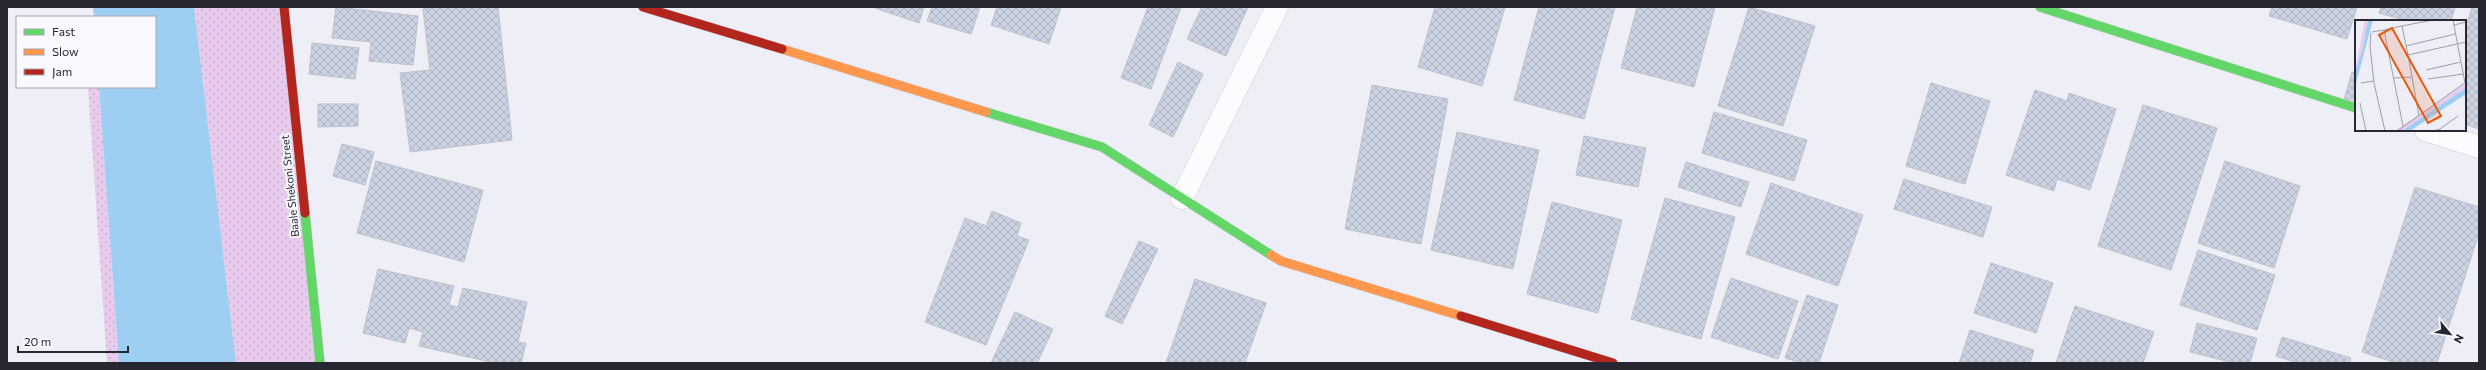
<svg xmlns="http://www.w3.org/2000/svg" width="2486" height="370" viewBox="0 0 2486 370" font-family="Commissioner,sans-serif">
  <defs>
    <pattern id="grass-dots" width="8" height="8" patternUnits="userSpaceOnUse"><rect width="8" height="8" fill="#e8cbed"/><path d="M2 2h.1M6 6h.1" fill="none" stroke="#c7aecc" stroke-width="1.8" stroke-linecap="round"/></pattern>
    <pattern id="building-cross-hatch" width="8" height="8" patternUnits="userSpaceOnUse"><rect width="8" height="8" fill="#cbd2e2"/><path d="M0 0l8 8M0 8l8-8" fill="none" stroke="#aeb4c2"/></pattern>
  </defs>
  <rect width="100%" height="100%" fill="#eeeef7"/>
  <path fill="url(#grass-dots)" d="M194,7H282L318,363H236Z
    M88,87H99L119,363H107Z"/>
  <path fill="#9ecef2" d="M93,7H194L236,363H119L99,87H155V17H94Z"/>
  <path fill="url(#building-cross-hatch)" stroke="#bec0c9" d="M336,7L418,16L413,65L369,61L371,42L332,38Z
    M435,7H498L512,140L410,152L400,73L430,70L423,9Z
    M872,7H924L919,23Z
    M932,7H980L971,34L927,21Z
    M997,7H1061L1049,44L991,25Z
    M1148,7H1181L1151,89L1121,78Z
    M1202,7H1248L1226,56L1187,39Z
    M1435,7H1505L1482,86L1418,67Z
    M1539,7H1615L1584,119L1514,100Z
    M1637,7H1715L1694,87L1621,68Z
    M1749,7L1815,26L1783,126L1718,106Z
    M2272,7H2357L2347,39L2269,16Z
    M2381,7H2455L2451,21H2407L2379,13Z
    M2472,7H2479V129L2465,124V30Z
    M312,43L359,48L355,79L309,74Z
    M1178,62L1203,74L1173,137L1149,125Z
    M2352,72L2356,73V103L2344,100Z
    M1931,83L1990,101L1965,184L1906,166Z
    M1372,85L1448,99L1421,244L1345,229Z
    M2035,90L2067,101L2069,93L2116,109L2090,190L2057,179L2054,191L2006,175Z
    M318,104H358V126L318,127Z
    M2143,105L2217,128L2171,270L2098,246Z
    M1714,112L1807,140L1794,181L1702,153Z
    M1457,132L1539,150L1513,269L1431,250Z
    M1584,136L1646,148L1638,187L1576,175Z
    M342,144L374,152L365,185L333,176Z
    M376,161L483,190L464,262L357,233Z
    M2225,161L2300,186L2274,268L2198,243Z
    M1686,162L1749,182L1741,207L1678,187Z
    M1904,179L1992,207L1983,237L1894,209Z
    M1771,183L1863,215L1838,286L1746,254Z
    M2415,187L2479,207V233L2437,363H2396L2362,352Z
    M1665,198L1735,217L1701,339L1631,319Z
    M1552,202L1622,220L1598,313L1527,294Z
    M992,211L1021,223L1017,236L1029,240L986,345L925,322L965,218L986,226Z
    M1139,241L1158,249L1122,324L1105,316Z
    M2198,250L2275,275L2257,330L2180,305Z
    M1991,263L2053,283L2036,333L1974,313Z
    M378,269L454,286L449,305L458,307L463,288L527,302L518,342L526,343L521,363H495L419,346L423,332L409,328L405,343L363,333Z
    M1731,278L1798,301L1778,359L1711,337Z
    M1195,279L1266,303L1245,363H1166Z
    M1807,295L1838,305L1819,363H1801L1785,358Z
    M2075,306L2154,332L2143,363H2056Z
    M1015,312L1053,329L1037,363H991Z
    M2197,323L2257,338L2250,363H2234L2190,352Z
    M1970,330L2034,350L2030,363H1959Z
    M2282,337L2351,358L2349,363H2297L2276,356Z"/>
  <g fill="none" stroke-linecap="round" stroke-linejoin="round">
    <defs>
      <path id="street" d="M2426,130L2479,147
        M1182,198L1277,7"/>
      <path id="fast" d="M2040,7L2356,108
        M986,112L1102,147L1271,255
        M305,213L320,363"/>
      <path id="slow" d="M782,49L986,112
        M1271,255L1281,261L1461,316"/>
      <path id="jam" d="M284,7L305,213
        M643,7L782,49
        M1461,316L1613,363"/>
    </defs>
    <use href="#street" stroke="#cbccd5" stroke-width="23"/>
    <use href="#fast" stroke="#cbccd5" stroke-width="10"/>
    <use href="#slow" stroke="#cbccd5" stroke-width="10"/>
    <use href="#jam" stroke="#cbccd5" stroke-width="10"/>
    <use href="#street" stroke="#fcfcfe" stroke-width="22"/>
    <use href="#fast" stroke="#63d668" stroke-width="9"/>
    <use href="#slow" stroke="#ff974d" stroke-width="9"/>
    <use href="#jam" stroke="#b3261e" stroke-width="9"/>
  </g>
  <g text-anchor="middle" stroke-width="4" stroke-linejoin="round" paint-order="stroke">
    <g font-size="11" fill="#262731" stroke="#f9f9ff">
      <text transform="translate(290 186) rotate(-96)" y="4">Baale Shekoni Street</text>
    </g>
  </g>
  <g transform="translate(2355 20)">
    <rect width="111" height="111" fill="#eeeef7"/>
    <path d="M10,0H13L7,32L0,51ZM111,63V68L64,100L47,111H40Z" fill="#e8cbed"/>
    <path d="M13,0H18L0,67V51L7,32ZM111,68V74L55,111H47Z" fill="#9ecef2"/>
    <path fill="none" stroke="#9e9ea8" stroke-width="1" d="M98,0L110,63M99,5L111,2M47,6L78,0M29,10L47,6L53,35M17,12L29,10L48,106M16,13L15,26L19,63L30,111M51,26L100,14M71,50L106,42M39,58L57,57M73,59L108,54M6,63L19,61M5,83L11,111M64,96L53,35L111,22M42,111L111,62M78,111L85,109L103,96"/>
    <path fill="#e8590c" fill-opacity="0.15" stroke="#e8590c" stroke-width="2" d="M37,8L86,96L73,103L24,15Z"/>
    <rect width="111" height="111" fill="none" stroke="#262731" stroke-width="2"/>
  </g>
  <rect width="2486" height="370" fill="none" stroke="#262731" stroke-width="16"/>
  <rect x="16" y="16" width="140" height="72" fill="#f9f9ff" stroke="#a5a5ad"/>
  <rect x="24" y="29" width="20" height="6" fill="#63d668" stroke="#a5a5ad"/>
  <text x="52" y="36" font-size="12" fill="#262731">Fast</text>
  <rect x="24" y="49" width="20" height="6" fill="#ff974d" stroke="#a5a5ad"/>
  <text x="52" y="56" font-size="12" fill="#262731">Slow</text>
  <rect x="24" y="69" width="20" height="6" fill="#b3261e" stroke="#a5a5ad"/>
  <text x="52" y="76" font-size="12" fill="#262731">Jam</text>
  <g transform="translate(2450 334) rotate(119)" stroke="#f9f9ff" stroke-width="3" paint-order="stroke">
  <path d="M0-3L7 15L0 10L-7 15Z" fill="#262731"/>
  <text y="-6" font-size="11" font-weight="bold" text-anchor="middle" fill="#262731">N</text>
  </g>
  <path d="M18 346v6h110v-6" fill="none" stroke="#262731" stroke-width="2"/>
  <text x="24" y="346" font-size="12" fill="#262731" stroke="#f9f9ff" stroke-width="3" paint-order="stroke">20 m</text>
</svg>
